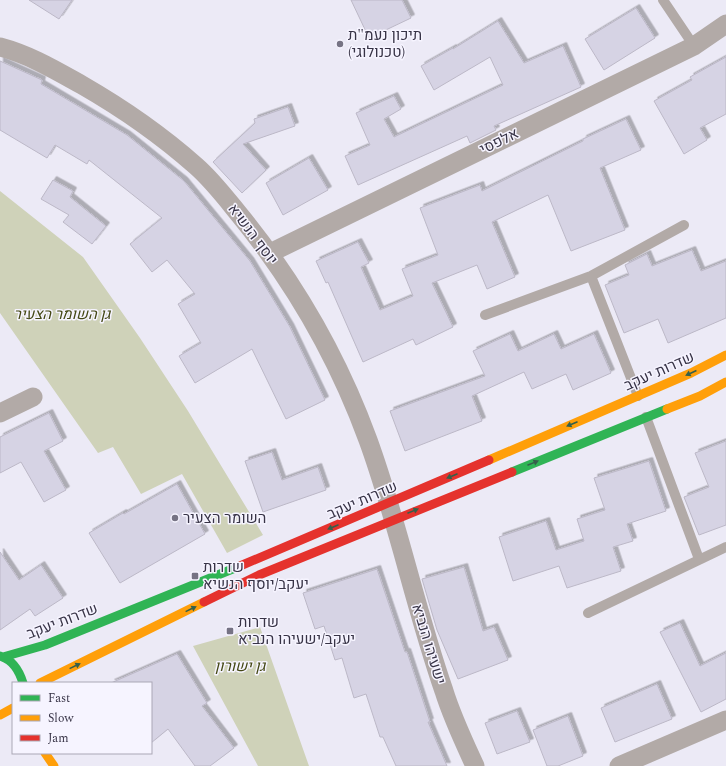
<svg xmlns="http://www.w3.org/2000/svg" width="726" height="766" viewBox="0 0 726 766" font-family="Spectral,Heebo,serif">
  <defs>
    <filter id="shadow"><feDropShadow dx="3.5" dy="-3.5" stdDeviation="0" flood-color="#0004"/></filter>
  </defs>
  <rect width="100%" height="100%" fill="#eceaf6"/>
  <path fill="#cfd2b9" d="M0,191L83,257L140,338L188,411L263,535L227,553L182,474L141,494L113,447L98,453L0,313Z
    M260,627L309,766H258L193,646Z"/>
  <path fill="#d6d3e4" stroke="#bcb8c7" filter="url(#shadow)" d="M29,0H72L59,19Z
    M351,0H402L411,18L369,38Z
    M636,8L655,38L604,70L585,39Z
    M498,21L524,63L563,46L581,87L494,126L496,130L470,143L467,136L358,185L345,156L370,145L356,113L394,96L401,109L384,119L394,137L503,85L490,57L434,90L421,66L453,48V49Z
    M726,57V114L700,128L707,140L684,154L654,101L692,80L690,77Z
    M0,61L42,80L41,84L127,135L184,181L250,261L290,327L325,400L286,419L252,349L195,383L179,356L201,343L178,304L195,294L167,260L152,272L130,244L162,218L89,160L87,164L55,145L47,158L0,130Z
    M288,107L295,126L243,144L266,170L242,193L213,162L255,123L254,119Z
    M626,119L641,150L600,168L625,230L571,251L548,195L492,222L515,277L487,289L477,265L432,283L453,327L416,345L413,339L363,362L328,282L326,283L316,261L358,242L369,263L361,267L380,310L413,296L402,269L438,255L420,208L480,185L482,191L583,141V139Z
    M309,158L328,190L283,215L266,183Z
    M53,180L73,191L70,197L106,226L92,244L63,222L69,215L41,199Z
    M692,250L701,271L726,261V318L668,343L658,319L624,333L605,285L629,275L625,265L647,254L652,266Z
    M510,334L518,351L554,334L561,349L594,334L611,373L573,390L566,374L532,389L524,372L472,396L482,421L405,451L390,411L485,376L473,351Z
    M49,413L63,441L44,451L66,490L44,502L21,462L0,473V437Z
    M726,441V525L699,535L684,497L709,487L695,453Z
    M272,452L282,480L318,467L326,490L263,512L245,461Z
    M649,461L666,511L627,524L633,541L613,547L621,571L567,588L559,566L513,581L499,537L546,521L556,550L584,541L577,519L605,510L594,478Z
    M177,484L205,534L120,583L89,533L123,513L124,514Z
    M0,552L19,580L41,565L63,598L35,616L30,609L0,630Z
    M464,567L483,631L494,627L508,660L458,679L437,630L422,579Z
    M377,569L405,652H407L430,722H428L447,766H396L383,737H380L366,694L354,698L342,658L335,660L324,626L315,629L303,593Z
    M680,623L700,666L726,653V699L701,712L660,632Z
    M177,654L207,703L202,706L234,748L210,766H195L168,729L151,743V683H111Z
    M657,684L672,719L615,742L601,708Z
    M517,711L530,742L497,754L485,723Z
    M568,716L583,756L558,766H547L533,730Z"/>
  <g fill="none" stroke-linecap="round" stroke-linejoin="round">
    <path stroke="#b2aaa7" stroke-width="10" d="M663,0L694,46
      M591,276L638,396
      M485,315L591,276L684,225
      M646,417L699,559
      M588,613L726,547"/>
    <path stroke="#b2aaa7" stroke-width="19" d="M0,47C30,55 55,70 82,85C122,108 161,135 196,166C212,180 225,197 238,213C293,280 338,358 368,440C398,522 415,608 444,691C452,717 464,742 475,766
      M270,253L694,46L726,24
      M0,413L33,397
      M619,766L726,720"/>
    <path stroke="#30b455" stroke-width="9" d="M512,472L667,409
      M0,656C13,660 19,670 23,683
      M3,657L45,645L240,566"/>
    <path stroke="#ff9f0a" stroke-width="9" d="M667,409L700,396L726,382
      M489,460L691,373L726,355
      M40,683L204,602
      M0,715L13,708
      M45,753L54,766"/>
    <path stroke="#e5322d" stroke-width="9" d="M240,566L489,460
      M204,602L259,575L512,472"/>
  </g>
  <defs><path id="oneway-solid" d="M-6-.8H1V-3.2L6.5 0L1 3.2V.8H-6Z"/></defs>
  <g fill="#35604b">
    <use href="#oneway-solid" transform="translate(691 373) rotate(155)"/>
    <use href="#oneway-solid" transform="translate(572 424) rotate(157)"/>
    <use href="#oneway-solid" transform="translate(533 463) rotate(-22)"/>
    <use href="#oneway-solid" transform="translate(452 476) rotate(157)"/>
    <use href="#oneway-solid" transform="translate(413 511) rotate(-22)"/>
    <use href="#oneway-solid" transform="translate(333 527) rotate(157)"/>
    <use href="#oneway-solid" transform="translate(191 609) rotate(-26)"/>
    <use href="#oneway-solid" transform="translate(75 666) rotate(-26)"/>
  </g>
  <g fill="#767384" stroke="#f6f4ff" stroke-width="1.5">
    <circle cx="340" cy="44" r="4"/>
    <circle cx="175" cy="518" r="4"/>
    <rect x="191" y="572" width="8" height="8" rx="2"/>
    <rect x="226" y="627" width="8" height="8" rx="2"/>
  </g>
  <g text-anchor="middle" stroke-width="3" stroke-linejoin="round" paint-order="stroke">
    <g font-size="15" fill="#373346" stroke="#f6f4ff" text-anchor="start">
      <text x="348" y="40">תיכון נעמ"ת<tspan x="348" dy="17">(טכנולוגי)</tspan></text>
      <text x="183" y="523">השומר הצעיר</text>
      <text x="203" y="572">שדרות<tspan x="203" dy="17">יעקב/יוסף הנשיא</tspan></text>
      <text x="238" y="627">שדרות<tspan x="238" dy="17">יעקב/ישעיהו הנביא</tspan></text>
    </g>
    <g font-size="15" fill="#373346" stroke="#f6f4ff">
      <text transform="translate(499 141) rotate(-26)" y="5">אלפסי</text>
      <text transform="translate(253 234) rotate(53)" y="5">יוסף הנשיא</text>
      <text transform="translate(659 371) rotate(-24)" y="5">שדרות יעקב</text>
      <text transform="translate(362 500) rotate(-23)" y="5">שדרות יעקב</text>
      <text transform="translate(62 621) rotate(-21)" y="5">שדרות יעקב</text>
      <text transform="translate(429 644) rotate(73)" y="5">ישעיהו הנביא</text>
    </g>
    <g font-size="15" font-style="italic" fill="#444815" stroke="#f6f4ff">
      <text x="62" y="319">גן השומר הצעיר</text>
      <text x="240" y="671">גן ישורון</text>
    </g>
  </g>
  <rect x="12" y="682" width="140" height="72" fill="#f6f4ff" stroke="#aaa7b5"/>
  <rect x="20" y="695" width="20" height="6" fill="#30b455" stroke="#aaa7b5"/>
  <text x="48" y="702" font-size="12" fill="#373346">Fast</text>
  <rect x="20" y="715" width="20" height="6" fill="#ff9f0a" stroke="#aaa7b5"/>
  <text x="48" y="722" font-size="12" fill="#373346">Slow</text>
  <rect x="20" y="735" width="20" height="6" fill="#e5322d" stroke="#aaa7b5"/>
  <text x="48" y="742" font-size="12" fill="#373346">Jam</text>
</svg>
